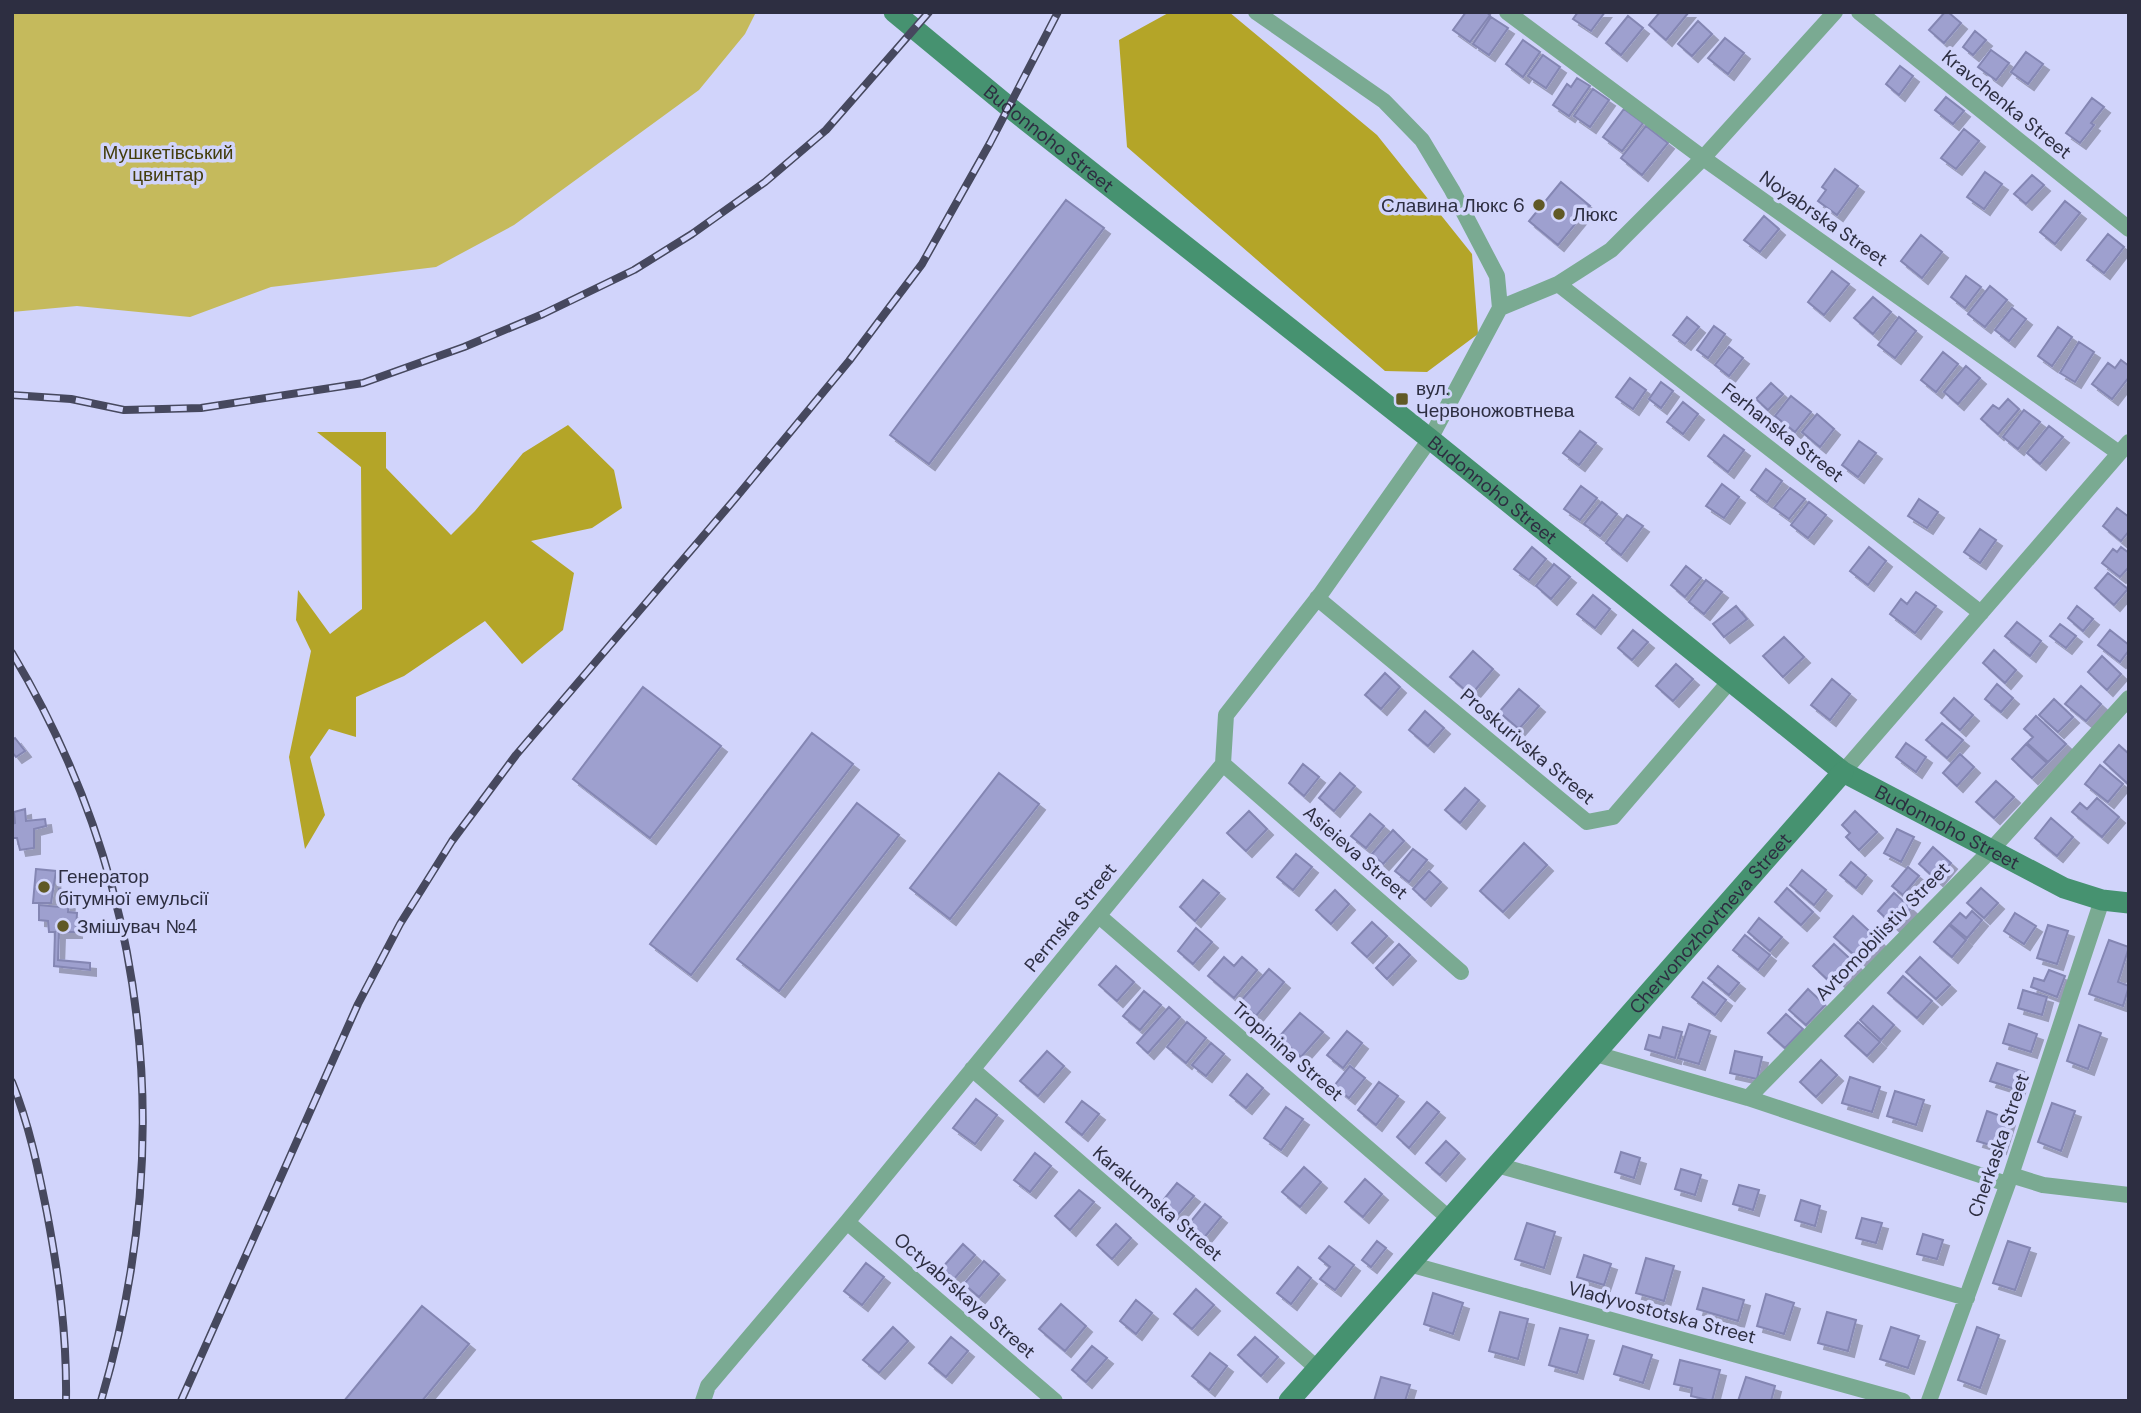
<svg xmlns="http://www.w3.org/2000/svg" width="2141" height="1413" viewBox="0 0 2141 1413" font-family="'DM Sans',sans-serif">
  <defs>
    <filter id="shadow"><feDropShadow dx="6" dy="6" stdDeviation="0" flood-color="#0004"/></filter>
  </defs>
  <rect width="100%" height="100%" fill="#d1d4fb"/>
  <path fill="#c5ba5c" d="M12,12H756L745,34L699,90L514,225L436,267L271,287L190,317L77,306L12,312Z"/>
  <path fill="#b4a528" d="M1170,12H1229L1377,135L1472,254L1478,334L1427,372L1385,371L1127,147L1119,40Z
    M568,425L614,470L622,508L592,528L531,541L574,573L563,630L522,664L485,621L404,676L356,697V737L329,729L310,757L325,815L305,849L289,757L311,651L296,620L298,590L330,634L362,609L361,467L317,432H386V468L451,535L475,511L523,453Z"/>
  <path fill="#9ea0cf" stroke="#8486b3" stroke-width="2" filter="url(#shadow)" d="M1466,12H1486L1490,15L1470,42L1453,30Z
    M1578,12H1605L1591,31L1573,19Z
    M1660,12H1689L1666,40L1649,25Z
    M1945,12H1948L1961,23L1944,43L1929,30Z
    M1628,16L1643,28L1621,55L1606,43Z
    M1491,17L1508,28L1489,55L1473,44Z
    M1698,21L1712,34L1692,56L1678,44Z
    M1975,31L1986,40L1973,55L1963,47Z
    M1725,38L1744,53L1728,74L1708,58Z
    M1523,40L1540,52L1523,77L1506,64Z
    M1991,50L2009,63L1996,80L1978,67Z
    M2026,52L2043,64L2028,84L2011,72Z
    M1543,55L1560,67L1546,88L1528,76Z
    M1900,66L1913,76L1899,95L1886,84Z
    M1577,78L1590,86L1569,116L1553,105L1567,84L1571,87Z
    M1593,89L1609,100L1590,127L1574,116Z
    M1946,97L1964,111L1953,124L1935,110Z
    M2092,98L2104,107L2091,123L2094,125L2080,143L2066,133Z
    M1624,109L1643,123L1622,151L1603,137Z
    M1646,126L1668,143L1642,175L1621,158Z
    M1964,129L1979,141L1956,169L1941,158Z
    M1835,169L1858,186L1837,215L1818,201L1826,190L1822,187Z
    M1985,172L2002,184L1984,209L1967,197Z
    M2032,175L2044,185L2026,204L2014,194Z
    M1561,182L1590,206L1558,245L1529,221Z
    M1066,200L1104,228L929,464L890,435Z
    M2065,201L2080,213L2055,244L2040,232Z
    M1764,216L1779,229L1760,252L1744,240Z
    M2108,234L2124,247L2104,273L2087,260Z
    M1921,235L1942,252L1922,278L1901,261Z
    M1832,271L1849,284L1824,315L1808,302Z
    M1966,276L1981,287L1965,308L1951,297Z
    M1990,286L2007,300L1985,327L1968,314Z
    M1873,297L1891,312L1873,334L1854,318Z
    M2012,308L2026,319L2009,341L1995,330Z
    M1687,317L1699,327L1685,344L1673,335Z
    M1899,317L1916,331L1895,358L1878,345Z
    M1714,326L1725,334L1708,358L1697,350Z
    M2058,327L2072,337L2052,366L2038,356Z
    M2079,342L2094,352L2075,382L2060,373Z
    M1729,347L1743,358L1729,376L1715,365Z
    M1943,352L1958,364L1936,392L1921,380Z
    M2121,360L2129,366V377L2112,399L2092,384L2108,363L2115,368Z
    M1966,366L1980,378L1958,404L1944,392Z
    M1630,378L1646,390L1633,409L1616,397Z
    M1661,382L1673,391L1661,408L1649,399Z
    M1771,383L1783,394L1768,410L1756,399Z
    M1791,396L1811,412L1795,432L1775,416Z
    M2008,399L2019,409L1998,434L1981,419L1993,405L1999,409Z
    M1683,402L1698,414L1683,434L1667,422Z
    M2024,410L2040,422L2018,449L2003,437Z
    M1817,414L1834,429L1820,447L1802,432Z
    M2049,426L2063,437L2040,464L2027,453Z
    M1580,431L1596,443L1579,465L1563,453Z
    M1724,435L1744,450L1728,472L1708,456Z
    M1859,441L1876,453L1858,477L1842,465Z
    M1766,469L1782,481L1767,502L1751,490Z
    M1722,484L1739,497L1724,518L1706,506Z
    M1581,486L1597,498L1580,520L1564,509Z
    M1790,488L1805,499L1789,519L1774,508Z
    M1919,499L1938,512L1927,528L1908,516Z
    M1602,502L1617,514L1600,536L1584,524Z
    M1809,502L1826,515L1808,538L1791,525Z
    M2117,508L2129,517V531L2121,541L2103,526Z
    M1627,515L1643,526L1621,555L1606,543Z
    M1980,529L1996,540L1980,563L1964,552Z
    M1532,547L1546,559L1529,580L1514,569Z
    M1869,547L1886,561L1868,585L1850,571Z
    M2121,547L2129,553V567L2120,577L2102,563L2113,549L2117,552Z
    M1554,564L1570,577L1551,599L1536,586Z
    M1686,566L1701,578L1685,597L1671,585Z
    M2108,573L2128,589L2114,605L2095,588Z
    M1706,580L1722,592L1704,614L1689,602Z
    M1916,592L1936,606L1915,633L1890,614L1901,599L1907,604Z
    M1593,595L1610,609L1595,628L1577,614Z
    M1736,606L1747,619L1724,637L1713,624Z
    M2077,606L2093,619L2083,631L2068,618Z
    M2017,622L2041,641L2030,656L2005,636Z
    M2060,624L2076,636L2066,648L2050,636Z
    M1633,630L1648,642L1632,660L1618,648Z
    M2110,630L2129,645V650L2120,662L2098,645Z
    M1784,637L1804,657L1783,677L1763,656Z
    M1994,650L2016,670L2005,683L1983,663Z
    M1473,651L1493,669L1471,695L1450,677Z
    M2102,656L2121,674L2107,690L2088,672Z
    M1676,664L1693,679L1673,701L1656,686Z
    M1385,673L1400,687L1381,709L1365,695Z
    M1832,679L1850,694L1830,720L1811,705Z
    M1997,684L2013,698L2001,712L1985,699Z
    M2081,686L2101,704L2086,721L2065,704Z
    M643,687L721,746L650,838L573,779Z
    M1519,689L1539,706L1519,729L1499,712Z
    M1954,698L1973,715L1960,730L1941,713Z
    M2054,699L2073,717L2058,732L2039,715Z
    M1425,711L1444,728L1428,746L1409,730Z
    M2036,716L2066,744L2048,762L2027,743L2033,737L2024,729Z
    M1942,723L1963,740L1947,758L1926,740Z
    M812,733L853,764L691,975L650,944Z
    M15,738L25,751L16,757L12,752V740Z
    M1906,743L1926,757L1916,772L1896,757Z
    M2026,744L2047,763L2032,778L2012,759Z
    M2119,745L2129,754V781L2127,783L2104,762Z
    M1960,754L1974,767L1957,786L1943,773Z
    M1303,764L1319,777L1304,796L1289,783Z
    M2100,765L2123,784L2108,802L2085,784Z
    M999,773L1039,804L950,919L910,888Z
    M1340,773L1355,786L1334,811L1319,798Z
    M1996,781L2014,797L1994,818L1976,802Z
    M1465,788L1479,800L1460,823L1445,810Z
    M2097,798L2119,817L2102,837L2072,812L2080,803L2087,809Z
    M857,803L899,835L779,991L737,959Z
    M25,809L26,821L45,819L46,826L34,829V848L20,850L17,838H12V824L15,823L14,812Z
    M1249,811L1267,829L1246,851L1227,833Z
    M1855,811L1877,832L1859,850L1846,837L1850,833L1842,825Z
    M1370,814L1384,826L1366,848L1351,836Z
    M2051,818L2073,837L2057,856L2035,838Z
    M1897,829L1914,837L1901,862L1884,853Z
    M1393,830L1404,841L1383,864L1372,854Z
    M1524,843L1547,865L1503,912L1480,891Z
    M1933,847L1951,863L1937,880L1919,864Z
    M1413,849L1427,860L1409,882L1395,871Z
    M1296,854L1312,867L1293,890L1277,877Z
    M1851,862L1866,875L1856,888L1840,875Z
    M1908,867L1919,876L1903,895L1892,886Z
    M36,869L56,871L51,903H33Z
    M1802,870L1826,890L1814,905L1790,885Z
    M1429,871L1441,882L1425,900L1413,889Z
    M1203,880L1219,893L1195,921L1180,907Z
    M1787,888L1813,912L1801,925L1775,902Z
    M1981,888L1998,903L1984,918L1967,903Z
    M59,889L70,890L68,912L77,913L76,932H59L58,960L90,963V970L54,966L55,932H49L48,921L39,920V905L59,907Z
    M1335,890L1349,904L1331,924L1316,910Z
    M1894,893L1911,908L1894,926L1878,911Z
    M1972,911L1982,920L1967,938L1950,924L1960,913L1966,918Z
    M2015,913L2036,926L2024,944L2004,931Z
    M1853,916L1881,942L1862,962L1834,937Z
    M1759,918L1782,937L1770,951L1748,932Z
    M1372,922L1387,936L1367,957L1352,943Z
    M1949,925L1966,940L1952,957L1934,942Z
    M2048,925L2068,931L2057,964L2037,958Z
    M1196,928L1212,942L1193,964L1178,951Z
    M1745,935L1770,955L1758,970L1733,950Z
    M2109,940L2129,947L2118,982L2129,986L2123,1006L2089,994Z
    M1399,944L1410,955L1387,979L1376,968Z
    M1834,944L1858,966L1842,984L1835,977L1830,982L1813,966Z
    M1224,957L1234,966L1242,957L1257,970L1234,998L1208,976Z
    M1920,957L1950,985L1936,999L1906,972Z
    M1116,966L1134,982L1117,1001L1099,985Z
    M1718,966L1739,983L1729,995L1708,978Z
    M1269,969L1284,982L1256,1016L1240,1002Z
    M2049,970L2065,976L2057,997L2031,987L2034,978L2044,981Z
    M1903,976L1932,1001L1917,1018L1888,993Z
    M1703,982L1726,1000L1715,1015L1692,997Z
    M1808,989L1825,1005L1806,1025L1789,1010Z
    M2023,990L2047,997L2042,1015L2018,1008Z
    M1144,991L1161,1005L1140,1030L1123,1016Z
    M1873,1006L1894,1025L1881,1040L1860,1020Z
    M1169,1007L1180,1017L1148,1053L1137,1043Z
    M1300,1013L1323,1032L1301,1057L1279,1037Z
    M1786,1014L1803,1029L1785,1048L1768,1033Z
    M1187,1022L1206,1038L1186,1063L1167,1047Z
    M1858,1022L1880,1042L1867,1056L1845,1036Z
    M1689,1024L1710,1031L1699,1064L1678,1058Z
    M2009,1024L2037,1034L2031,1052L2003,1043Z
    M2079,1025L2101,1033L2088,1069L2067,1061Z
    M1663,1027L1682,1032L1675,1058L1645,1049L1649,1035L1660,1038Z
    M1347,1031L1362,1043L1343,1068L1327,1055Z
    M1211,1043L1224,1054L1206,1076L1192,1065Z
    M1047,1051L1064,1066L1038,1096L1020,1081Z
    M1735,1051L1762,1057L1757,1079L1730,1073Z
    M1821,1060L1837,1075L1816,1097L1800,1082Z
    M1997,1063L2024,1072L2018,1090L1990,1081Z
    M1350,1066L1365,1078L1349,1098L1334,1086Z
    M1247,1074L1263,1088L1246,1108L1230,1095Z
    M1850,1077L1880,1087L1872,1112L1842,1103Z
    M1379,1082L1398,1096L1376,1125L1358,1110Z
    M1895,1091L1924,1100L1916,1125L1887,1116Z
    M976,1099L997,1115L975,1144L953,1128Z
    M1082,1101L1099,1114L1082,1135L1066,1122Z
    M1427,1102L1439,1112L1409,1148L1397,1137Z
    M2052,1103L2075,1111L2061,1151L2038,1142Z
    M1286,1107L1303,1119L1281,1150L1264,1138Z
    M1987,1111L2009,1119L2000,1148L1977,1141Z
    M1446,1141L1459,1153L1440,1175L1426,1163Z
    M1621,1152L1640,1158L1634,1178L1615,1172Z
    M1035,1153L1051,1166L1030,1192L1014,1180Z
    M1304,1167L1321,1182L1300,1207L1282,1192Z
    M1681,1169L1701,1175L1695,1195L1675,1189Z
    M1365,1179L1382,1194L1363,1217L1345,1202Z
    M1177,1183L1194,1196L1176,1217L1160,1204Z
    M1739,1185L1759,1190L1753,1210L1733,1204Z
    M1079,1190L1094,1202L1070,1230L1055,1216Z
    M1801,1200L1820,1206L1815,1226L1795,1220Z
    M1205,1204L1221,1217L1203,1239L1187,1226Z
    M1862,1218L1882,1223L1876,1243L1856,1238Z
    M1527,1223L1555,1232L1544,1268L1515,1259Z
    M1116,1224L1131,1238L1112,1259L1097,1245Z
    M1923,1234L1943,1240L1937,1259L1917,1254Z
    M1377,1241L1386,1248L1371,1267L1362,1260Z
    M2008,1241L2030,1248L2015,1290L1993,1283Z
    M963,1244L975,1255L954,1279L942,1268Z
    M1329,1246L1354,1265L1335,1290L1320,1279L1330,1267L1319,1258Z
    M1584,1255L1611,1264L1604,1285L1577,1277Z
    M1646,1258L1674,1266L1664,1301L1636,1293Z
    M984,1261L999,1274L979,1297L964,1284Z
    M866,1263L884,1277L862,1305L844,1291Z
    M1298,1267L1311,1278L1291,1304L1277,1293Z
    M1703,1288L1744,1300L1738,1321L1697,1309Z
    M1196,1289L1214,1305L1192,1329L1174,1314Z
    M1433,1293L1463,1303L1453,1334L1424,1324Z
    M1766,1294L1794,1303L1784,1334L1757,1326Z
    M1136,1300L1152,1313L1136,1334L1120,1321Z
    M1061,1304L1086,1326L1065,1351L1039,1329Z
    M422,1306L469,1344L422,1401H344Z
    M1500,1312L1528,1319L1518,1359L1489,1351Z
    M1827,1312L1856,1320L1848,1351L1818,1343Z
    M893,1327L908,1341L879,1373L863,1360Z
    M1891,1327L1919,1336L1908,1368L1880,1359Z
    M1977,1327L1999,1335L1980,1388L1958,1380Z
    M1560,1328L1588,1335L1577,1373L1549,1365Z
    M951,1337L968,1351L946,1377L929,1363Z
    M1255,1337L1278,1357L1261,1376L1238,1355Z
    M1092,1346L1107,1358L1086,1382L1072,1370Z
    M1623,1346L1652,1355L1643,1383L1614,1374Z
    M1210,1353L1227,1366L1209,1390L1192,1376Z
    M1680,1360L1720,1370L1712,1401L1691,1396L1692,1388L1674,1384Z
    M1381,1377L1410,1385L1405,1401H1374Z
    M1746,1377L1775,1386L1771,1401H1738Z"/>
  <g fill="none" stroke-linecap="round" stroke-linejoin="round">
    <path stroke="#7aaa92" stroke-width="16" d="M1256,12L1384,101L1422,140L1452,190L1497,276L1500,308
      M1507,12L1703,158L2119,453
      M1859,12L2129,229
      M1558,284L1981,613
      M1317,598L1587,822L1613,817L1730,681
      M1223,764L1461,972
      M1843,772L2129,442
      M1099,916L1450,1219
      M1596,1054L1748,1098L2007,1184
      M972,1069L1317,1368
      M1748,1098L1992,849L2129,698
      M1497,1165L1967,1298
      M2011,1175L2043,1185L2129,1195
      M847,1222L1055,1401
      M1409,1264L1903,1401
      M703,1401L708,1386L847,1222L1223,764L1226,715L1320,595L1430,439L1500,308L1558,284L1611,250L1703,158L1835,12
      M1929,1401L2011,1175L2102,900"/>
    <g stroke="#469270" stroke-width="21">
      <path id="s1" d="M894,12L1009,107L1430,439L1843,772L2064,888L2102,900L2129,903"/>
      <path id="s2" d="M1289,1401L1843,772"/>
    </g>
    <defs>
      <path id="rail" d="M12,395L71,399L124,410L201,408L363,383L464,347L543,314L634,270L692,234L765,182L826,130L929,12
        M12,653C150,883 177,1145 101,1401
        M12,1082C29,1124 38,1168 47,1213C59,1277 67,1335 66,1401
        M181,1401L358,1004L400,924L452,841L516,755L734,500L849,361L922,264L990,143L1058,12"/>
    </defs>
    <use href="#rail" stroke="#46485e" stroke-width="8"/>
    <use href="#rail" stroke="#d1d4fb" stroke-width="5" stroke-dasharray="16" stroke-linecap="butt"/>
  </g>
  <g fill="#605926" stroke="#d1d4fb" stroke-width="2.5">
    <circle cx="1539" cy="205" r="7"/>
    <circle cx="1559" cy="214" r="7"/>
    <rect x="1395" y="392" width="14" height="14" rx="3.5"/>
    <circle cx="44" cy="887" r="7"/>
    <circle cx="63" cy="926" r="7"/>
  </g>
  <g text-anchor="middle" stroke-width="7" stroke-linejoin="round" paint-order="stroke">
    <g font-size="19" fill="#2d2e41" stroke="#d1d4fb">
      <text transform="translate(2007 104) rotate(39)" y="7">Kravchenka Street</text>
      <text dy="7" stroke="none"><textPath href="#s1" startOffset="200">Budonnoho Street</textPath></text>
      <text transform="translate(1824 218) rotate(35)" y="7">Noyabrska Street</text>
      <text transform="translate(1783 432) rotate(38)" y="7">Ferhanska Street</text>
      <text dy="7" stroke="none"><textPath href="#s1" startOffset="766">Budonnoho Street</textPath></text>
      <text transform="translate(1528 746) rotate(40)" y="7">Proskurivska Street</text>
      <text dy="7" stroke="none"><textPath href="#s1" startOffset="1334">Budonnoho Street</textPath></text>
      <text transform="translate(1356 852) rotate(41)" y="7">Asieieva Street</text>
      <text transform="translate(1070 917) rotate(-51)" y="7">Permska Street</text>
      <text dy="7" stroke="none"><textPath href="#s2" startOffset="637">Chervonozhovtneva Street</textPath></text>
      <text transform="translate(1882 931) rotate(-46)" y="7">Avtomobilistiv Street</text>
      <text transform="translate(1288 1051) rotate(41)" y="7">Tropinina Street</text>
      <text transform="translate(1998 1145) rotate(-71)" y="7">Cherkaska Street</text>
      <text transform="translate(1158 1203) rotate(41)" y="7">Karakumska Street</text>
      <text transform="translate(965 1295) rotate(41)" y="7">Octyabrskaya Street</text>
      <text transform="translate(1662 1312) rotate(15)" y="7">Vladyvostotska Street</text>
    </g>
    <g font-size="19" fill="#433d0b" stroke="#d1d4fb">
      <text x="168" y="159">Мушкетівський<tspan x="168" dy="22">цвинтар</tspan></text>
    </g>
    <g font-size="19" fill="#2d2e41" stroke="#d1d4fb" text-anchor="start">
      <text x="1525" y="212" text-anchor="end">Славина Люкс 6</text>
      <text x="1573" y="221">Люкс</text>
      <text x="1416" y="395">вул.<tspan x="1416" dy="22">Червоножовтнева</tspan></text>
      <text x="58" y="883">Генератор<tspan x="58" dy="22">бітумної емульсії</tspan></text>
      <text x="77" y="933">Змішувач №4</text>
    </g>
  </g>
  <rect width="2141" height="1413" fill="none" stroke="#2d2e41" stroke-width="28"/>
</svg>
